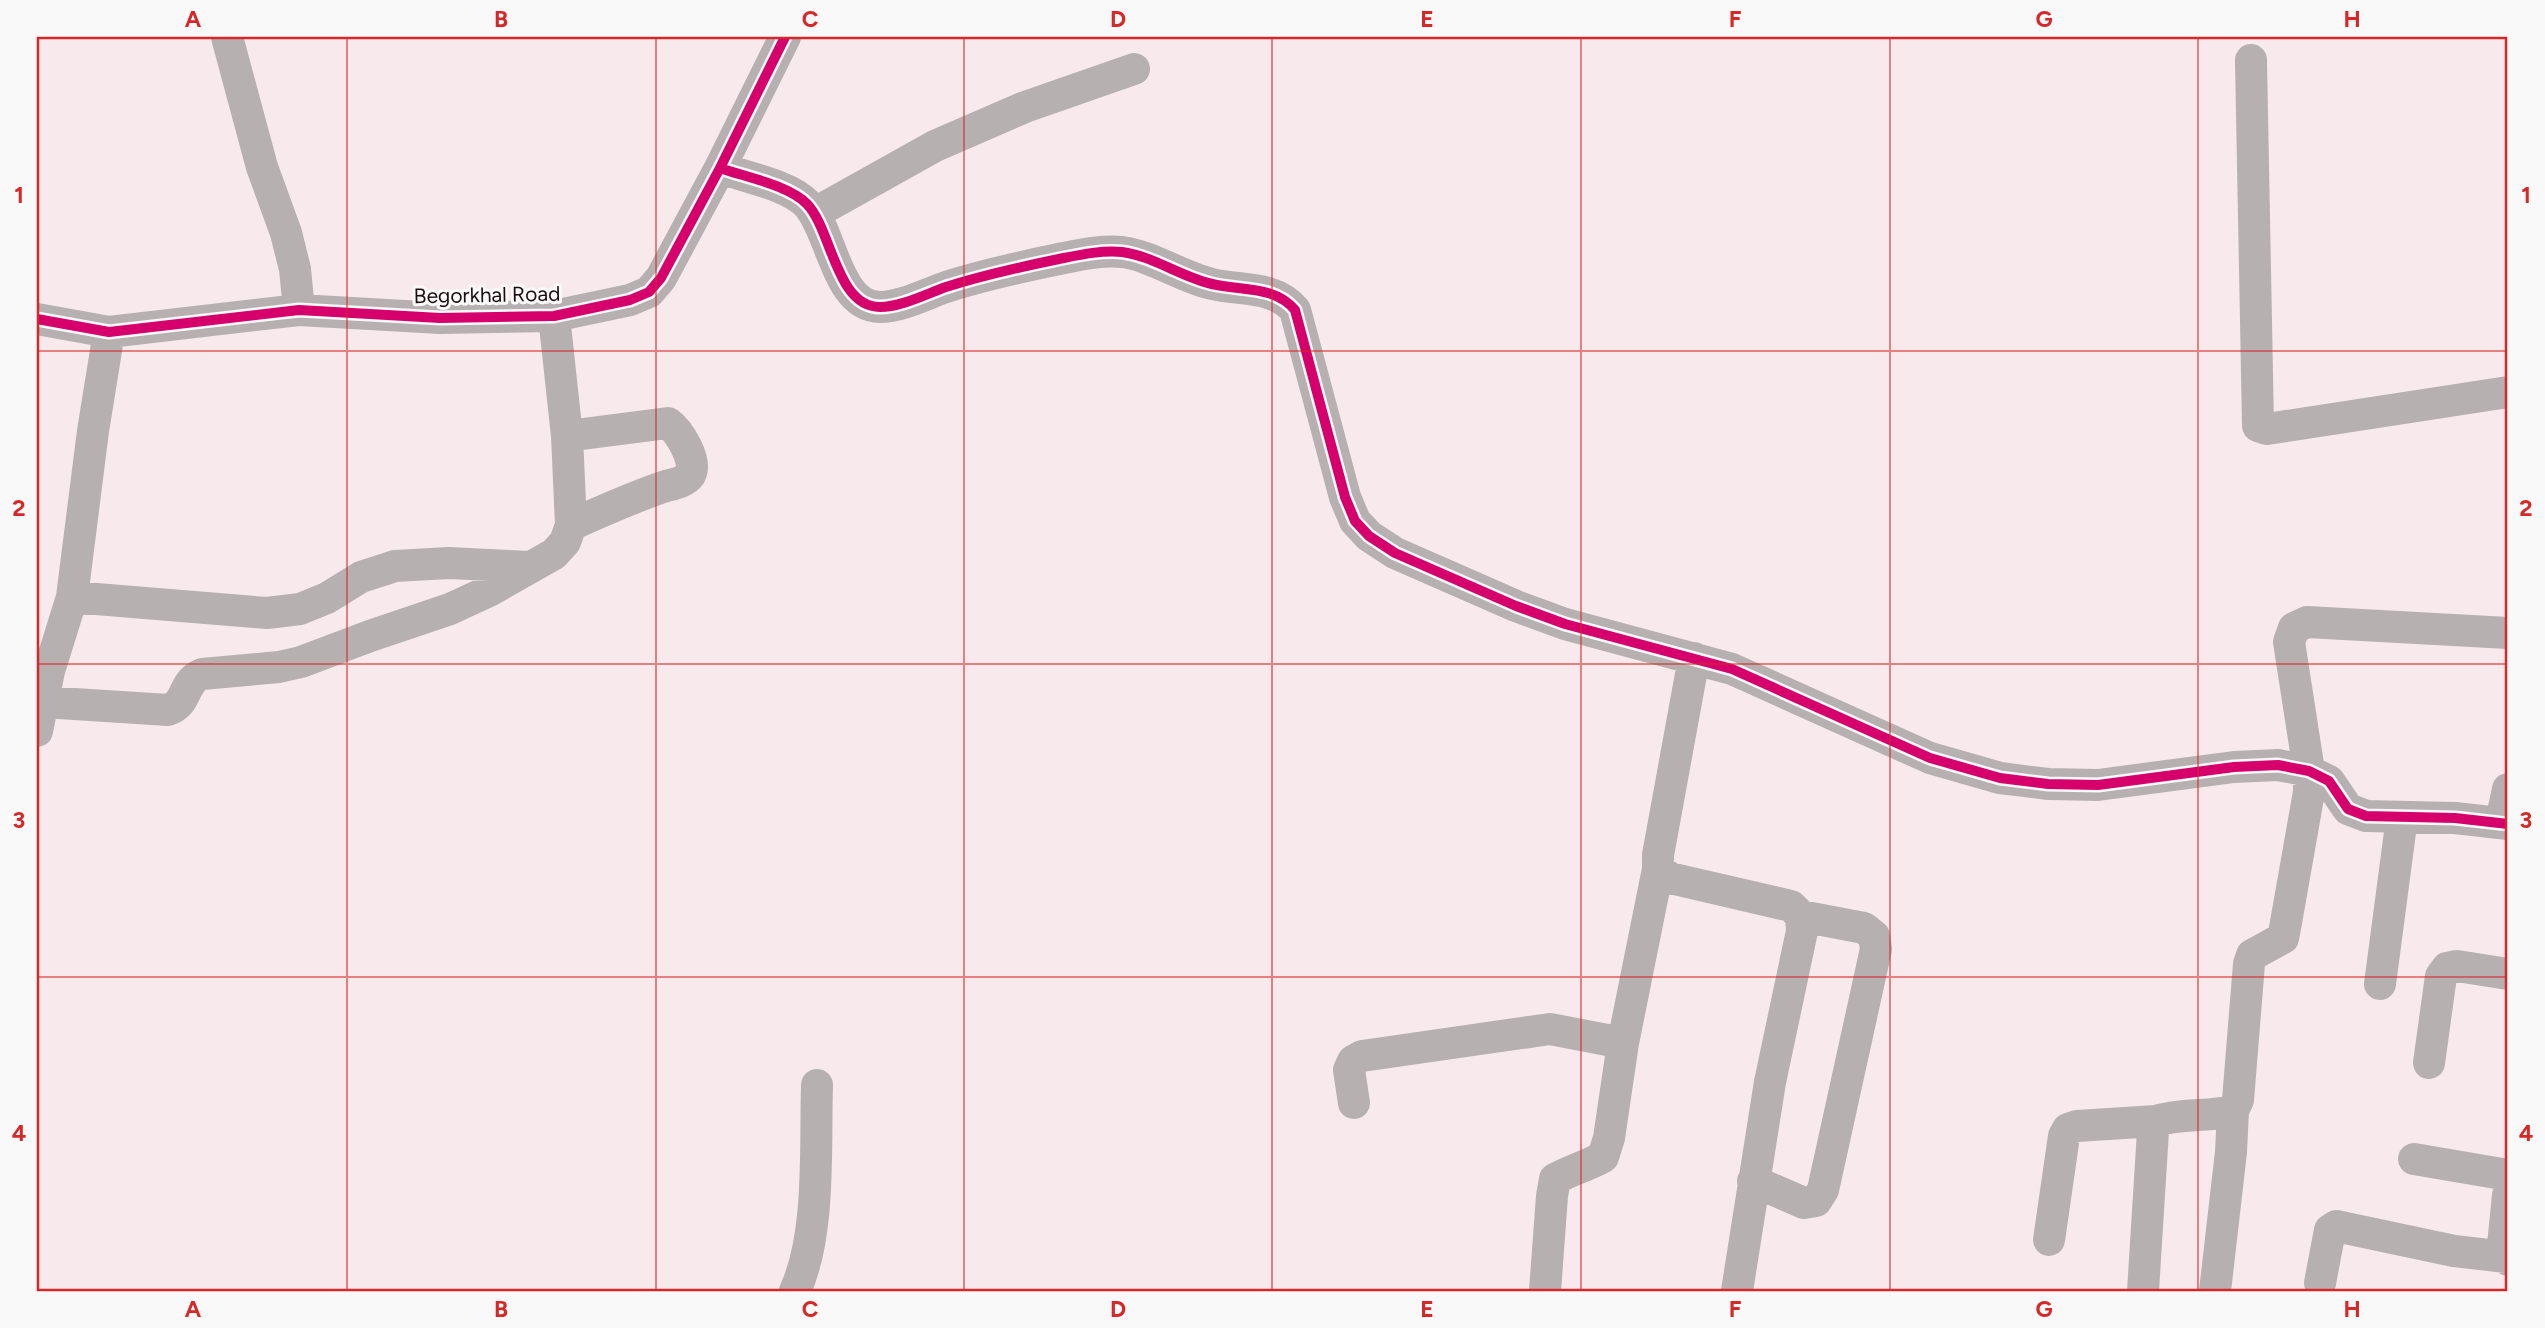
<svg xmlns="http://www.w3.org/2000/svg" width="2545" height="1328" viewBox="0 0 2545 1328" font-family="Figtree,sans-serif">
  <rect width="100%" height="100%" fill="#f8eaec"/>
  <g fill="none" stroke-linecap="round" stroke-linejoin="round">
    <path stroke="#b7b0b1" stroke-width="32" d="M227,37L262,167L286,233L295,269L299,310
      M2251,60L2258,426L2267,429L2508,392
      M720,168C745,177 789,185 807,204C832,230 836,307 880,307C901,307 926,294 946,287C983,275 1020,267 1059,259C1079,255 1101,250 1122,252C1153,256 1181,277 1212,284C1241,291 1274,285 1295,310L1345,497L1355,521L1369,536L1395,553L1516,606L1565,624L1732,669L1930,758L2000,778L2048,784L2098,785L2234,767L2278,765L2309,771L2329,781L2348,809L2366,816L2455,818L2508,824
      M815,213L935,146L1025,107L1134,69
      M37,319L109,332L299,310L440,318L554,316L630,300L649,292L661,278L720,168L785,37
      M567,436L668,423C679,431 698,461 690,475C685,482 674,484 666,486C633,497 602,511 571,525
      M72,597L267,613L300,609L327,598L361,577L395,566L449,563L530,567
      M1694,658L1658,855V869L1670,878L1791,906L1801,916L1802,931L1770,1082L1737,1291
      M43,702L168,710C188,704 182,682 202,674L279,667L301,662L370,636L450,609L489,591L554,554L565,542L571,525L567,436L554,316
      M37,731L49,671L72,597L93,431L109,332
      M2501,822L2508,789
      M2380,984L2402,817
      M2429,1063L2441,976L2447,968L2457,966L2508,974
      M1354,1103L1349,1070L1353,1061L1362,1056L1550,1029L1623,1043
      M2414,1159L2508,1175
      M1753,1181L1804,1203L1816,1201L1823,1190L1876,949L1874,936L1864,928L1801,916
      M2508,1195L2503,1245L2508,1260
      M2049,1240L2064,1136L2068,1129L2077,1126L2156,1121
      M2320,1283L2330,1230L2336,1226L2454,1251L2506,1257
      M795,1291C821,1234 815,1148 817,1085
      M1545,1291L1552,1196L1555,1179C1571,1170 1587,1166 1603,1157L1609,1138L1623,1043L1658,869
      M2143,1291L2153,1131L2156,1121C2181,1113 2208,1117 2233,1111L2238,1100L2249,964L2252,955L2283,938L2285,928L2309,792V771L2289,642L2294,628L2307,622L2508,633
      M2215,1291L2231,1152L2233,1111"/>
    <defs>
      <path id="cycleway" d="M720,168C745,177 789,185 807,204C832,230 836,307 880,307C901,307 926,294 946,287C983,275 1020,267 1059,259C1079,255 1101,250 1122,252C1153,256 1181,277 1212,284C1241,291 1274,285 1295,310L1345,497L1355,521L1369,536L1395,553L1516,606L1565,624L1732,669L1930,758L2000,778L2048,784L2098,785L2234,767L2278,765L2309,771L2329,781L2348,809L2366,816L2455,818L2508,824
        M37,319L109,332L299,310L440,318L554,316L630,300L649,292L661,278L720,168L785,37"/>
    </defs>
    <use href="#cycleway" stroke="#f9f9f9" stroke-width="15"/>
    <use href="#cycleway" stroke="#d6006c" stroke-width="10"/>
  </g>
  <path fill="none" stroke="#d62828" stroke-width="2" stroke-opacity="0.55" d="M347,37V1291M656,37V1291M964,37V1291M1272,37V1291M1581,37V1291M1890,37V1291M2198,37V1291M37,351H2508M37,664H2508M37,977H2508"/>
  <g text-anchor="middle" stroke-width="6" stroke-linejoin="round" paint-order="stroke">
    <g font-size="21" fill="#1b0d10" stroke="#f9f9f9">
      <text transform="translate(487 295) rotate(-1)" y="7">Begorkhal Road</text>
    </g>
  </g>
  <rect width="2545" height="1328" fill="none" stroke="#f9f9f9" stroke-width="77"/>
  <rect x="38" y="38" width="2468" height="1252" fill="none" stroke="#d62828" stroke-width="2.5"/>
  <g font-size="23" text-anchor="middle" font-weight="bold" fill="#d62828">
    <text x="193" y="27">A</text>
    <text x="501" y="27">B</text>
    <text x="810" y="27">C</text>
    <text x="1118" y="27">D</text>
    <text x="1427" y="27">E</text>
    <text x="1735" y="27">F</text>
    <text x="2044" y="27">G</text>
    <text x="2352" y="27">H</text>
    <text x="19" y="203">1</text>
    <text x="2526" y="203">1</text>
    <text x="19" y="516">2</text>
    <text x="2526" y="516">2</text>
    <text x="19" y="828">3</text>
    <text x="2526" y="828">3</text>
    <text x="19" y="1141">4</text>
    <text x="2526" y="1141">4</text>
    <text x="193" y="1317">A</text>
    <text x="501" y="1317">B</text>
    <text x="810" y="1317">C</text>
    <text x="1118" y="1317">D</text>
    <text x="1427" y="1317">E</text>
    <text x="1735" y="1317">F</text>
    <text x="2044" y="1317">G</text>
    <text x="2352" y="1317">H</text>
  </g>
</svg>
